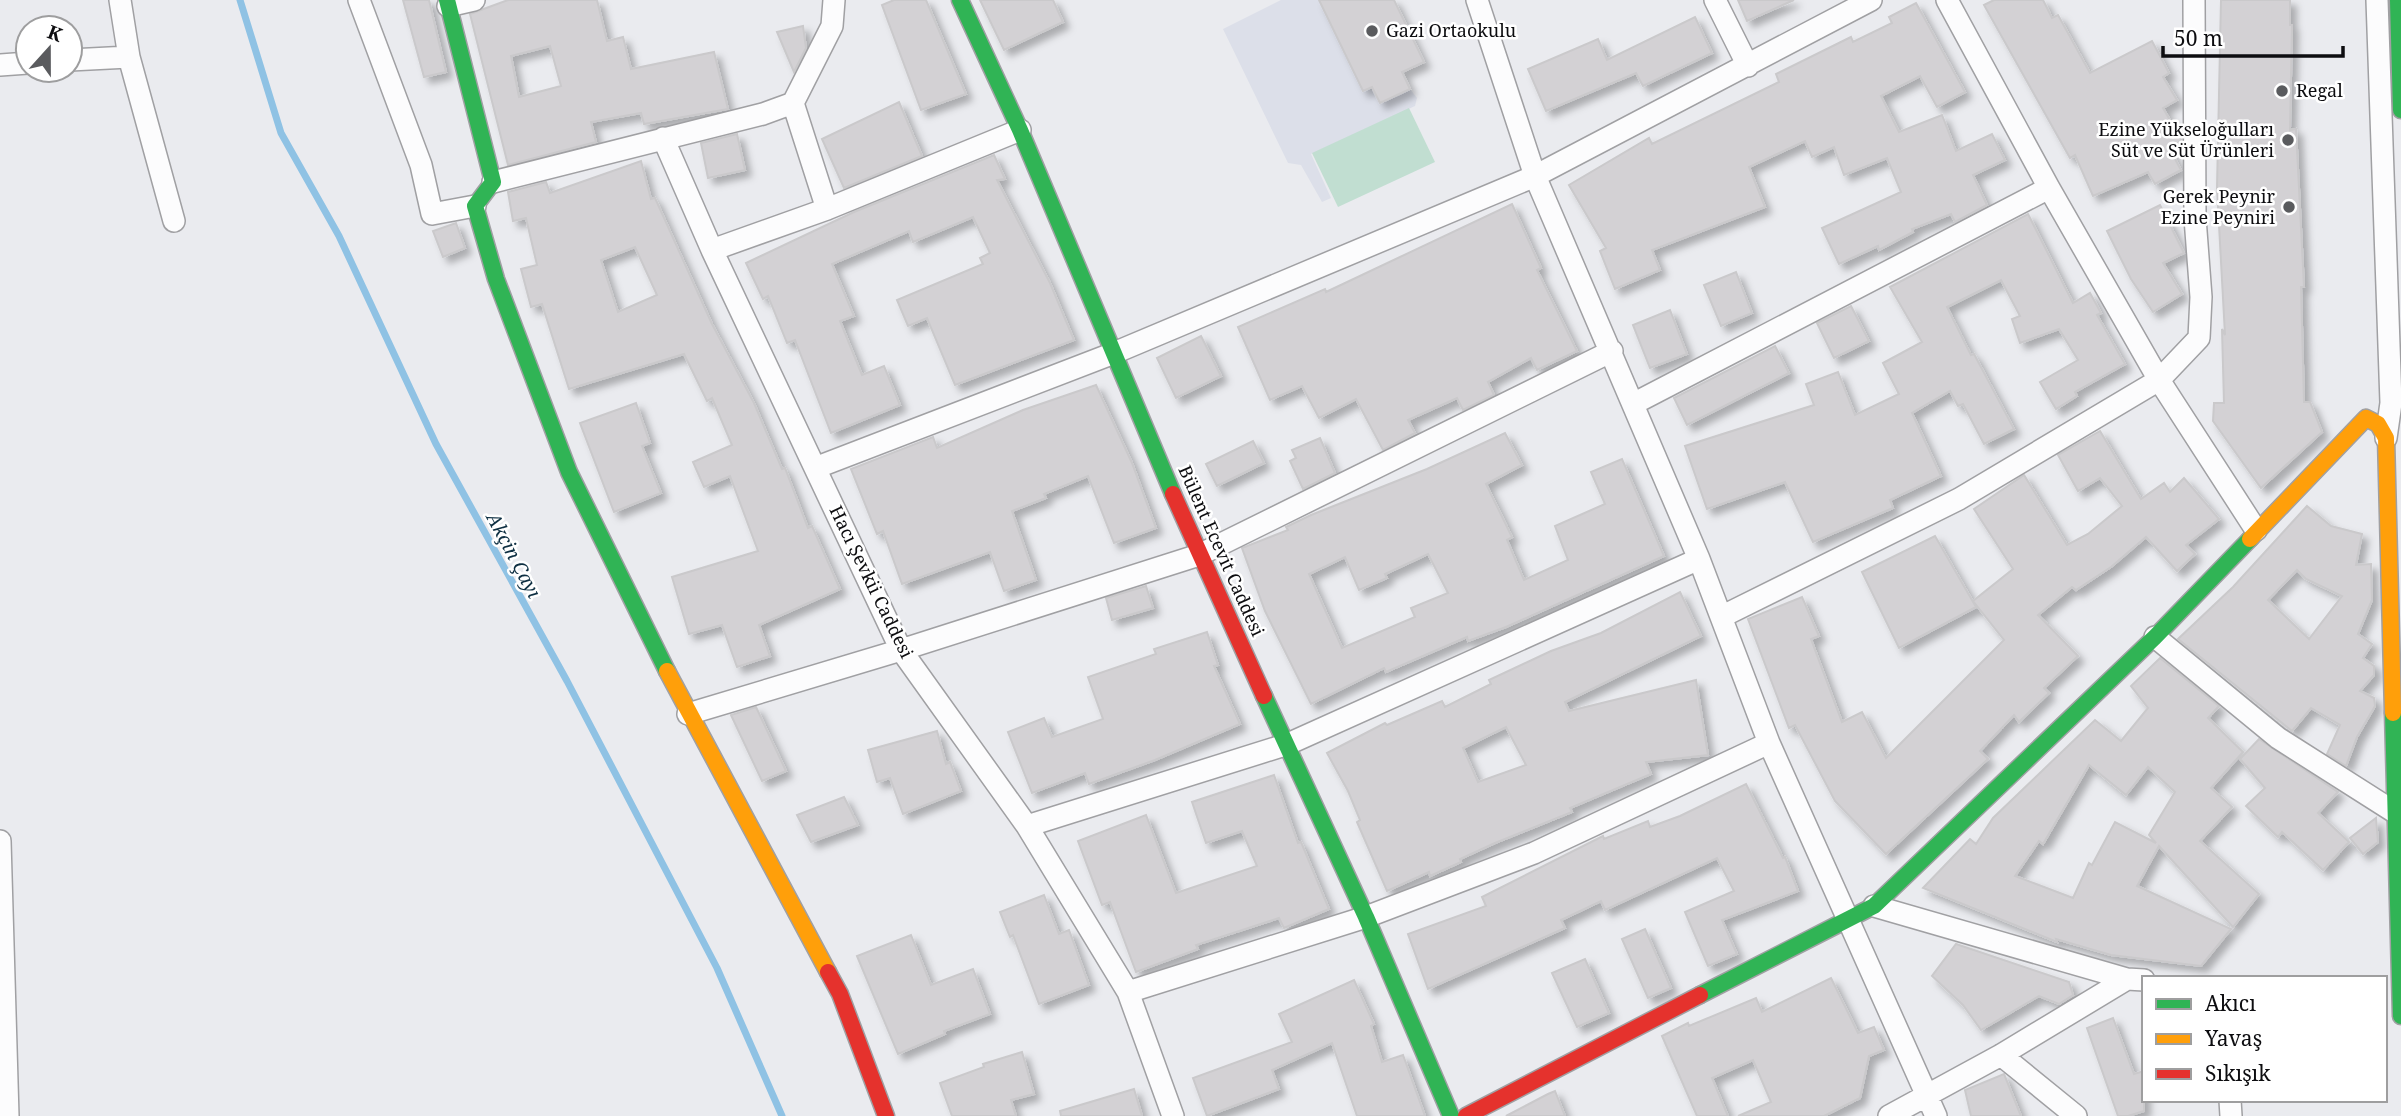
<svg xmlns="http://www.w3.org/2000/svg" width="2401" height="1116" viewBox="0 0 2401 1116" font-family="'Noto Serif',serif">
  <defs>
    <filter id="shadow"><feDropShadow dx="6" dy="6" stdDeviation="3.5" flood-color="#0004"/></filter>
  </defs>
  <rect width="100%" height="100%" fill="#eaebef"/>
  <path fill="#dcdfe9" d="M1281,0H1319L1380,103L1410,89L1417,98L1415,106L1311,154L1331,198L1322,202L1301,165L1288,163L1223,29Z"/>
  <path fill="#c1ded1" d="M1409,108L1435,162L1338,207L1312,153Z"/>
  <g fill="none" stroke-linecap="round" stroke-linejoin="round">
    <path stroke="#8fc2e4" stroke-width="7" d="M240,0L281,133L339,236L436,444L567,681L717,968L782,1116"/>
  </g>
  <path fill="#d3d1d4" stroke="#cac9cb" stroke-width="2" fill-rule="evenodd" filter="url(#shadow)" d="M403,0H429L446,72L424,77Z
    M508,0H597L607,41L623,37L631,69L714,52L728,109L644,124L641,113L591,122L596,142L508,165L470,14ZM550,46L561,86L519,97L511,56Z
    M894,0H926L966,94L921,110L882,5Z
    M980,0H1053L1063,22L1004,50Z
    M1319,0H1394L1424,62L1402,72L1410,89L1380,103L1372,87L1363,91Z
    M1738,0H1794L1747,21Z
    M1994,0H2043L2052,18L2058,15L2090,73L2152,41L2169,73L2163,77L2177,100L2163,108L2182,141L2169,148L2181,170L2155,184L2148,172L2093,196L2075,155L2070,158L1984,5Z
    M2221,0H2290V25H2292L2290,130L2296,129L2304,287H2301L2304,402H2310L2322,432L2261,488L2213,421L2214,403H2224L2222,329L2225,335L2217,188Z
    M1916,3L1965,92L1937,107L1920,76L1881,96L1899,132L1942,115L1956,151L1992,134L2005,160L1973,175L1987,205L1955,222L1951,214L1912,229L1913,232L1879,250L1878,246L1839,264L1822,228L1901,192L1887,158L1844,175L1834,147L1812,157L1805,141L1749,167L1765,207L1652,250L1660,270L1615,289L1600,251L1606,248L1569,185L1649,138L1652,144L1779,82L1776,74L1851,37L1853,42L1892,23L1889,17Z
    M1695,17L1712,53L1643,86L1636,73L1546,111L1528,69L1598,39L1607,60Z
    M803,26L806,48L794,72L777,32Z
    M899,102L922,156L844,188L822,139Z
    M737,134L745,170L708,178L701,143Z
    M994,155L1005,179L997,180L1050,283L1074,340L955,385L927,318L908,326L897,300L983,264L980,258L990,253L973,217L913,242L909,231L832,264L854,316L840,321L862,375L884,366L900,405L831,433L795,340L787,343L768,296L763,299L746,263L854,212Z
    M641,161L651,199L655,198L712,324L754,403L782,469L785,468L808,528L812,526L840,589L759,625L770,656L737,667L722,625L689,634L672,577L758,551L730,476L704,487L693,462L732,445L712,398L707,401L684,354L569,389L542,304L531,307L521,269L537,265L526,218L513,221L508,192L546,182L550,193ZM635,247L657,295L618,312L601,260Z
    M1512,204L1541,268L1537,270L1577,351L1537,370L1531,358L1488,382L1494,395L1463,410L1457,398L1408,420L1415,433L1383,450L1356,399L1319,418L1302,386L1270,400L1238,327L1325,289L1326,292Z
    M2160,205L2184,253L2163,263L2182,294L2153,312L2131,279L2107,231Z
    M2028,214L2073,303L2090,293L2101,313L2097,315L2125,364L2075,392L2077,396L2056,409L2040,382L2078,360L2059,329L2020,343L2012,319L2020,316L2001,280L1947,307L1971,355L1974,354L2014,429L1984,444L1963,404L1958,406L1950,391L1912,413L1941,476L1890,500L1893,508L1813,542L1785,482L1707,509L1685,446L1814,405L1806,384L1838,372L1855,415L1899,394L1883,363L1922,342L1890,287Z
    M456,223L465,248L443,257L433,231Z
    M1736,272L1752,313L1721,326L1704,285Z
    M1851,306L1869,341L1834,358L1817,323Z
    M1670,310L1687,354L1650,368L1633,325Z
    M1201,336L1221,376L1176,398L1157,358Z
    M1775,346L1789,373L1687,425L1674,398Z
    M1096,385L1132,463L1156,528L1114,543L1088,476L1044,494L1046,498L1012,511L1036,580L1004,591L990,552L902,584L883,531L877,534L851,469L933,437L937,448L1023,410Z
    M636,403L650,443L642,446L661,493L614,512L580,423Z
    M2100,431L2141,499L2164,483L2170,492L2184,478L2219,519L2186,545L2195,554L2177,571L2146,537L2111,567L2076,590L2072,587L2038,615L2078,656L2044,688L2049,693L2019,722L2014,715L1980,751L1988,759L1886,854L1835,801L1795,725L1789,728L1748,619L1802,597L1819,636L1811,639L1842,722L1862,712L1886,758L2004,640L1973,601L2013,569L1974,509L2024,475L2067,545L2088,534L2122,506L2100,478L2078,491L2058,455Z
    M1505,433L1522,465L1486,484L1512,537L1507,540L1524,580L1568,560L1555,526L1605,504L1591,472L1622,459L1664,556L1506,627L1468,641L1467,637L1386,672L1384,668L1311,704L1265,611L1242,548L1288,530L1286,527L1311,515L1427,469ZM1428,554L1448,593L1411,608L1415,617L1342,648L1309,574L1345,557L1359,590L1387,578L1385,574Z
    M1320,438L1335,473L1303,489L1290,461L1296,458L1292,450Z
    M1253,441L1264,463L1217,486L1206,464Z
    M2307,506L2331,526L2362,534L2356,565L2371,564L2372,600L2358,634L2372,644L2363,658L2374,666V675L2360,691L2374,698L2375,706L2357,737L2346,766L2327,754L2340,725L2311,708L2292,731L2178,639L2233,587ZM2297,570L2306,579L2342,596L2309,639L2268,600Z
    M1935,536L1976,607L1899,648L1862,572Z
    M1146,586L1153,608L1112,620L1106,598Z
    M1680,592L1701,636L1565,702L1569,711L1696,680L1708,755L1646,762L1651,774L1570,808L1572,812L1495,843L1460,859L1461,862L1430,876L1429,872L1387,891L1357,822L1360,820L1348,791L1327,753L1385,723L1387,725L1442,701L1445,707L1491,684L1489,680L1551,651L1601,633ZM1506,727L1526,765L1478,782L1463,748Z
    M1207,632L1218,665L1214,666L1240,724L1155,760L1089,784L1085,773L1032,793L1008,732L1044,718L1052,737L1103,719L1088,677L1156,654L1154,649Z
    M2160,658L2219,706L2208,718L2243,752L2211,788L2232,807L2200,841L2259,894L2233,927L2159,846L2137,886L2231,929L2201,966L2111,955L2056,939L2057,942L1923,888L1970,839L1976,844L1993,818L2095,720L2121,741L2148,708L2131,686ZM2089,765L2126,795L2148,767L2175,792L2149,835L2156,843L2115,822L2092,865L2089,863L2073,898L2015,876L2039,841L2043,844Z
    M756,707L786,771L762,781L731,715Z
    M937,731L946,764L950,762L961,791L903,814L890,778L877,782L868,750Z
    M2259,739L2338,792L2318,813L2349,842L2323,870L2282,832L2278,837L2246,806L2265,788L2240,759Z
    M1274,775L1298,843L1301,842L1329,909L1284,928L1279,918L1196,945L1198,949L1136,972L1110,902L1102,905L1078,841L1146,815L1176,893L1257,866L1242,831L1206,843L1192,802Z
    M1746,784L1783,858L1785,857L1798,891L1722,920L1737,954L1708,966L1685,912L1734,891L1717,858L1605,910L1601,901L1561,920L1565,928L1428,989L1408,934L1486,906L1482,897L1603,836L1604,839L1648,821L1650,827L1680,816Z
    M844,797L858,825L811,842L797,815Z
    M2376,818L2378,842L2363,854L2350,838Z
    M1044,895L1059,934L1069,930L1089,985L1039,1004L1013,935L1010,937L1000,912Z
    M1645,929L1671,988L1648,998L1622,939Z
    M911,935L931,985L973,969L990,1014L944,1031L945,1034L898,1054L857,956Z
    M1956,944L2069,982L2073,995L2059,1004L2039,996L1981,1030L1963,1005L1932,976Z
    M1585,959L1609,1013L1577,1027L1552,973Z
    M1831,978L1858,1033L1874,1027L1884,1050L1869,1056L1860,1098L1824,1116H1738L1771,1102L1753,1060L1712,1078L1728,1116H1697L1662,1036L1688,1023L1689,1026L1756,998L1762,1012Z
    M1354,980L1374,1024L1371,1026L1382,1062L1403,1055L1425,1116H1357L1332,1043L1272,1070L1279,1089L1207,1116L1193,1078L1292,1042L1279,1014Z
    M2113,1018L2134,1074L2144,1071V1111L2128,1116H2118L2087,1028Z
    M1022,1052L1034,1094L1011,1100L1016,1116H952L940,1083L984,1067L983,1064Z
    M2004,1074L2021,1116H1971L1965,1090Z
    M1134,1089L1142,1116H1061L1060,1111Z
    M1555,1091L1565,1116H1506L1548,1094Z"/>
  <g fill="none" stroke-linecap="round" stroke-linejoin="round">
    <defs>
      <path id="street" d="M120,0L129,57L174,221
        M359,0L421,165L432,214L475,206
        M1477,0L1535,176L1699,559L1769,743L1936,1116
        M1715,0L1748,66
        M1947,0L2049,188L2159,380L2256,530
        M2377,0L2391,403L2386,438
        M448,6L474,0
        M70,60L129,57
        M0,65L28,63
        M793,103L827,209
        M663,138L712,250L901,650L1027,826L1128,992L1173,1116
        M493,182L763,114L793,103L832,26L834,0
        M712,250L827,209L1020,130
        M1633,404L2049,188
        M815,468L1114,353L1535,176L1871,0
        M1721,617L1959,499L2159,380L2199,338L2201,297L2195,218L2194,0
        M2155,637L2278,738L2396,813
        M688,714L901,650L1199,555L1612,351
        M1027,826L1288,744L1699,559
        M0,841L8,1116
        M1874,906L2127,979
        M1128,992L1366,917L1534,853L1769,743
        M2001,1055L2076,1116
        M2230,1100L2231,1116
        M1889,1116L2001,1055L2127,979L2144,980"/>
      <path id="fast" d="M447,0L493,182L475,206L496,279L569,472L667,671
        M960,0L1020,130L1173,494
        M2398,0L2401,110
        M1264,696L1366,917L1451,1116
        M2393,713L2401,1016
        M1700,995L1874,906L2155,637L2250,539"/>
      <path id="slow" d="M2250,539L2366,418L2378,424L2386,438L2393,713
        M667,671L828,972"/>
      <path id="jam" d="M1173,494L1264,696
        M828,972L840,994L886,1116
        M1466,1116L1700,995"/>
    </defs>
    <use href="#street" stroke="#a0a0a3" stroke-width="24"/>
    <use href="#fast" stroke="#a0a0a3" stroke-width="19"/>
    <use href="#slow" stroke="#a0a0a3" stroke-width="19"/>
    <use href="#jam" stroke="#a0a0a3" stroke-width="19"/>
    <use href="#street" stroke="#fcfcfd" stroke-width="21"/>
    <use href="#fast" stroke="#30b455" stroke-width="16"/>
    <use href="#slow" stroke="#ff9f0a" stroke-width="16"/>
    <use href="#jam" stroke="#e5322d" stroke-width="16"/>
  </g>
  <g fill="#5a5b5e" stroke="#fff" stroke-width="2.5">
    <circle cx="1372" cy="31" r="7"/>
    <circle cx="2282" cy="91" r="7"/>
    <circle cx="2288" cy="140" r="7"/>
    <circle cx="2289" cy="207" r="7"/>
  </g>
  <g text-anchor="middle" stroke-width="5" stroke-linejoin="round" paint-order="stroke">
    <g font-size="18" fill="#0d0d10" stroke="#fff" text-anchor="start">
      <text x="1386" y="37">Gazi Ortaokulu</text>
      <text x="2296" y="97">Regal</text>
      <text x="2274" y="136" text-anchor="end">Ezine Yükseloğulları<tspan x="2274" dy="21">Süt ve Süt Ürünleri</tspan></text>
      <text x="2275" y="203" text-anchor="end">Gerek Peynir<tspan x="2275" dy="21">Ezine Peyniri</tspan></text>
    </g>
    <g font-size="18" fill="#0d0d10" stroke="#fff">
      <text transform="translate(1221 551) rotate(66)" y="6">Bülent Ecevit Caddesi</text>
      <text transform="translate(871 582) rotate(64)" y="6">Hacı Şevkii Caddesi</text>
    </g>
    <g font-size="19" font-style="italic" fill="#0e2f42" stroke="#fff">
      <text transform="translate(514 555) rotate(62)" y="7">Akçin Çayı</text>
    </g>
  </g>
  <rect x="2142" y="976" width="245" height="126" fill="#ffffff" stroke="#9e9e9f" stroke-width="2"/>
  <rect x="2156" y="999" width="35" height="10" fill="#30b455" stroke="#9e9e9f" stroke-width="2"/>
  <text x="2205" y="1011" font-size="21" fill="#0d0d10">Akıcı</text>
  <rect x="2156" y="1034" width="35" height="10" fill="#ff9f0a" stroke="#9e9e9f" stroke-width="2"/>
  <text x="2205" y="1046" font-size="21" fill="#0d0d10">Yavaş</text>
  <rect x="2156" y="1069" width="35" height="10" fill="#e5322d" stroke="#9e9e9f" stroke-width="2"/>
  <text x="2205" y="1081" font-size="21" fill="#0d0d10">Sıkışık</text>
  <g transform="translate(49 49) rotate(21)"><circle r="33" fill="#ffffff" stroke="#9e9e9f" stroke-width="2"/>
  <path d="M0-5L12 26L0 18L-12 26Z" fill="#5a5b5e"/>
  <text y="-10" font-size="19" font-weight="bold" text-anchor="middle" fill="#0d0d10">K</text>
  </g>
  <path d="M2163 46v10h180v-10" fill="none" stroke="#0d0d10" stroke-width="3.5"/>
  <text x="2174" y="46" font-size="21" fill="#0d0d10" stroke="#ffffff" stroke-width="5" paint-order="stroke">50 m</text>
</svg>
